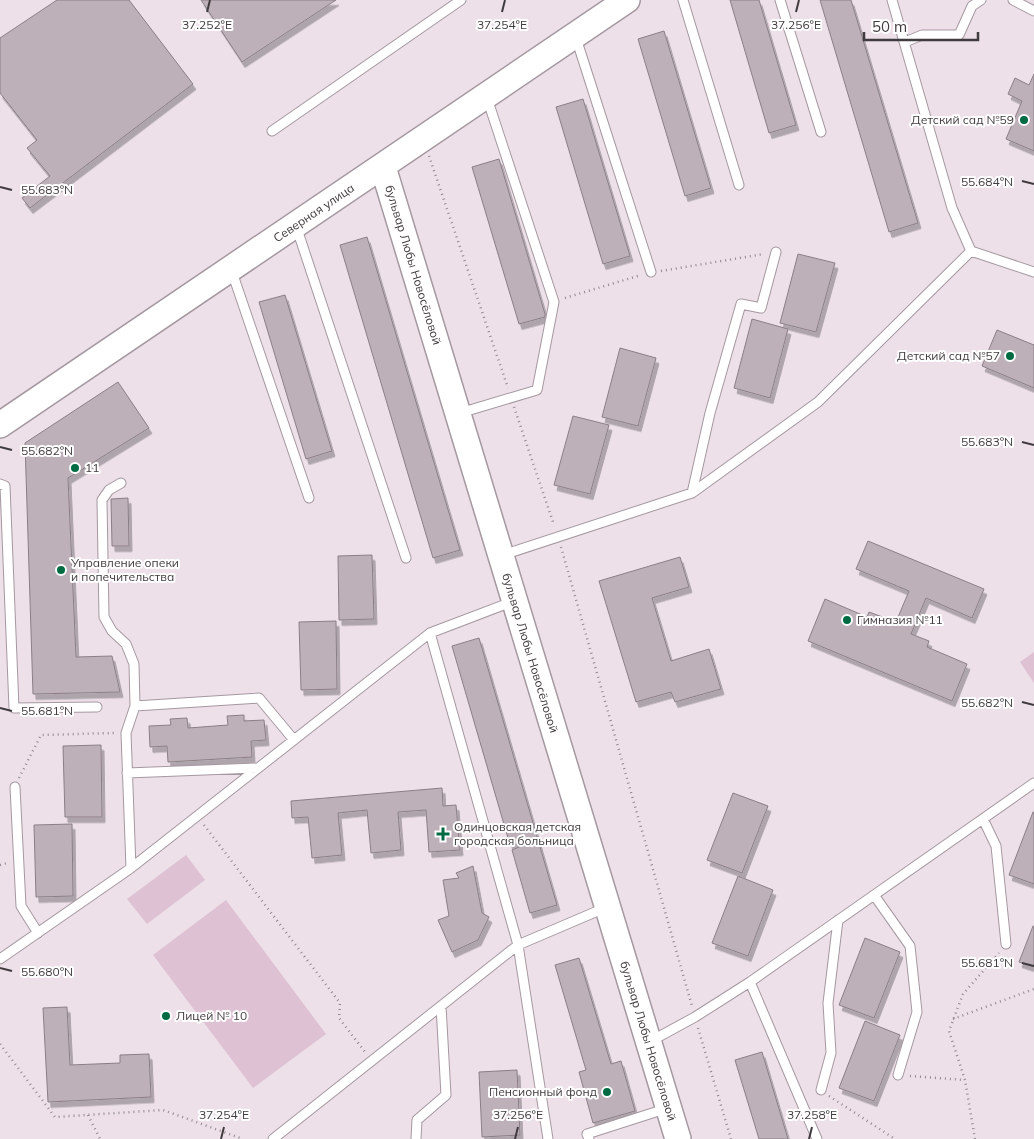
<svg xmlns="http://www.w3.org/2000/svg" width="1034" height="1139" viewBox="0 0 1034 1139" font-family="Mulish,sans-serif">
  <defs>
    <filter id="shadow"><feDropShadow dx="3" dy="5.5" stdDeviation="0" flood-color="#0004"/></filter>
  </defs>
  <rect width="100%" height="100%" fill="#ede0e9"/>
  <path fill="#dec2d4" d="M1034,652V683L1020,662Z
    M186,855L205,880L147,924L127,899Z
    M226,900L326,1034L253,1088L153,955Z"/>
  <path fill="#bdb0b9" stroke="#8b7f87" filter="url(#shadow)" d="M57,0H129L193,84L30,208L22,198L50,176L27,148L37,140L0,93V38Z
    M201,0H336L242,62Z
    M730,0H759L796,125L769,133Z
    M820,0H851L918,223L889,232Z
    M664,31L711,188L685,196L638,39Z
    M1034,74V151L1006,139L1022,101L1008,94L1015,78L1029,85Z
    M583,99L630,256L603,264L556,107Z
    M499,159L545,314V317L519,324L472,167Z
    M367,237L460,550L433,558L340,245Z
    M798,254L835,263L816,332L780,323Z
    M285,295L332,451L306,459L259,302Z
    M752,319L788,329L770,398L734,388Z
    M997,330L1034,345V388L982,366Z
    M620,348L656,358L638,426L602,417Z
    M118,382L149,428L68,478L76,657L112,656L120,692L33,694L25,443Z
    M573,416L609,425L590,494L554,485Z
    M128,498L129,546H112L111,499Z
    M868,541L984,589L972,618L926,598L911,634L929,641L927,647L967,664L952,701L808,641L825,599L867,617L869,612L896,622L909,591L856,569Z
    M372,555L374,619L339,620L338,556Z
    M680,557L689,587L652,598L671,661L709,649L721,689L675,702L671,692L636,702L599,581Z
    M336,621L337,689L301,690L299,622Z
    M479,638L557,905L530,913L512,850L526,844L510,845L452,646Z
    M244,715V721L264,720L266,740L251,741L252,757L168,762L167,746L150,747L149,726L171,725L170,719L187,718L188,728L228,725L227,716Z
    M101,745L102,817H65L63,746Z
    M442,788L443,806L456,805L460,850L429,852L426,810L398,812L401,850L371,853L367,810L338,813L342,855L312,858L308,817L292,818L291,801Z
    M733,793L768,806L742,873L707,860Z
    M1033,812H1034V884L1009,875Z
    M72,824L73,896L36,897L34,825Z
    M473,866L482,913L489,917L478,940L452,952L438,920L449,916L443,880L459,878L456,873Z
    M738,876L773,890L748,956L712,943Z
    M1033,926H1034V967L1019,962Z
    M865,938L900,952L874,1018L839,1005Z
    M579,958L611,1064L621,1061L635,1111L593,1123L579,1072L586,1070L555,965Z
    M67,1007L70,1065L120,1063V1055L149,1054L151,1097L48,1102L43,1008Z
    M865,1021L900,1035L874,1101L839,1088Z
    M762,1052L788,1139H759L735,1060Z
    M517,1070L520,1135L482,1137L479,1072Z"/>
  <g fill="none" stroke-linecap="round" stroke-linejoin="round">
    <defs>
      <path id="lane" d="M683,0L739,185
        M780,0L821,132
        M892,0L952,208L971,251L1034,272
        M1013,0L1034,11
        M576,38L651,272
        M905,42L922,35H959L972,6L981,0
        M272,131L461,0
        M296,226L406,558
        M232,272L309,498
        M460,413L537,390L554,302L487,98
        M121,483L109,490L102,500L104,617L112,631L126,644L134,664L135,706
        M0,484L5,486L14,708L97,707
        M692,493L710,413L741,304L761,308L776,252
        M503,555L692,493L818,402L971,251
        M430,633L518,945L548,1139
        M127,773L258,768
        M15,787L21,906L38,933
        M983,819L996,846L1006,944
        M131,868L126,733L135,706L259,698L294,740
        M874,895L910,946L917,1012L898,1075
        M0,959L131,868L430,633L514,601
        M750,982L817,1139
        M651,1041L695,1017L750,982L1034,783
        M821,1090L831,1053L828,1003L838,920
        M273,1139L518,945L607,907
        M416,1139L417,1120L446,1095L441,1006
        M589,1139L587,1134L668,1108"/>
      <path id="secondary" d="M383,167L678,1139
        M0,425L627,0"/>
    </defs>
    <use href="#lane" stroke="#a598a0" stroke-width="11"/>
    <use href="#secondary" stroke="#a598a0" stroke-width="28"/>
    <path stroke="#938a90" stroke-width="2.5" stroke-dasharray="1 4" stroke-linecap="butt" d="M429,156L508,388
      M661,271L764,254
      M565,298L641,275
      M514,407L554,525
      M561,547L692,1006
      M19,778L41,735L114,733
      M204,825L340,1003L339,1018L365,1052
      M0,865L7,863
      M953,1019L1034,989
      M698,1028L731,1139
      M0,1044L55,1117L163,1110L243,1139
      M910,1076L965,1080
      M829,1096L895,1139
      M88,1115L100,1139
      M975,1139L965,1080L949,1031L963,994L999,953"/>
    <use href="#lane" stroke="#fff" stroke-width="9"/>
    <use href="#secondary" stroke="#fff" stroke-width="25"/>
  </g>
  <path fill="none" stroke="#403b3e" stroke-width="2" d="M207,12L210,0M502,12L505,0M796,12L799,0M1022,181L1034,184M0,187L12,190M1022,442L1034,445M0,447L12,450M1022,702L1034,705M0,708L12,711M1022,963L1034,966M0,968L12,971M221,1139L224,1127M515,1139L518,1127M809,1139L812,1127"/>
  <g fill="#006b42" stroke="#fff" stroke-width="2">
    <circle cx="1024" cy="120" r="5"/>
    <circle cx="1010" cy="356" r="5"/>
    <circle cx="75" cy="468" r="5"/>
    <circle cx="61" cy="570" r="5"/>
    <circle cx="847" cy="620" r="5"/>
    <path d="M440.5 826.5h5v5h5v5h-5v5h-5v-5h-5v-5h5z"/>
    <circle cx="166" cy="1016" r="5"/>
    <circle cx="607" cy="1092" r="5"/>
  </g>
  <g text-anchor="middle" stroke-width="4" stroke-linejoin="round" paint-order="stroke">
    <g font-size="12" fill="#403b3e" stroke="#fff" text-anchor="start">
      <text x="1014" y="124" text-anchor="end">Детский сад №59</text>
      <text x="1000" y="360" text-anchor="end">Детский сад №57</text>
      <text x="85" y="472">11</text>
      <text x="71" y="567">Управление опеки<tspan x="71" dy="14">и попечительства</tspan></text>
      <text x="857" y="624">Гимназия №11</text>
      <text x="454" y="831">Одинцовская детская<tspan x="454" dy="14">городская больница</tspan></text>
      <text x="176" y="1020">Лицей № 10</text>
      <text x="597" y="1096" text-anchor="end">Пенсионный фонд</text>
    </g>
    <g font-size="12" fill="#403b3e" stroke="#fff">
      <text transform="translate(314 213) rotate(-34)" y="4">Северная улица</text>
      <text transform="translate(413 265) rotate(73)" y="4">бульвар Любы Новосёловой</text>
      <text transform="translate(530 653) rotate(73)" y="4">бульвар Любы Новосёловой</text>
      <text transform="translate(648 1041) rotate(73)" y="4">бульвар Любы Новосёловой</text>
    </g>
  </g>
  <g font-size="12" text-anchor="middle" fill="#403b3e" stroke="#fff" stroke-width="4" stroke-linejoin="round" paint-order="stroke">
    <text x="502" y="29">37.254°E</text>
    <text x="207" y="29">37.252°E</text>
    <text x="796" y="29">37.256°E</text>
    <text x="987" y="186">55.684°N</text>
    <text x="47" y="194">55.683°N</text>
    <text x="987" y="446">55.683°N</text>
    <text x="47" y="455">55.682°N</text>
    <text x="987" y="707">55.682°N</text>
    <text x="47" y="715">55.681°N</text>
    <text x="987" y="967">55.681°N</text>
    <text x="47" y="976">55.680°N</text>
    <text x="224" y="1119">37.254°E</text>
    <text x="518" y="1119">37.256°E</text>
    <text x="812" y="1119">37.258°E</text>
  </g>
  <path d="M864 32v8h114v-8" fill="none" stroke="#403b3e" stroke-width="2.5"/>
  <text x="872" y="32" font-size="15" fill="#403b3e" stroke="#ffffff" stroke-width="4" paint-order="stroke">50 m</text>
</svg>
